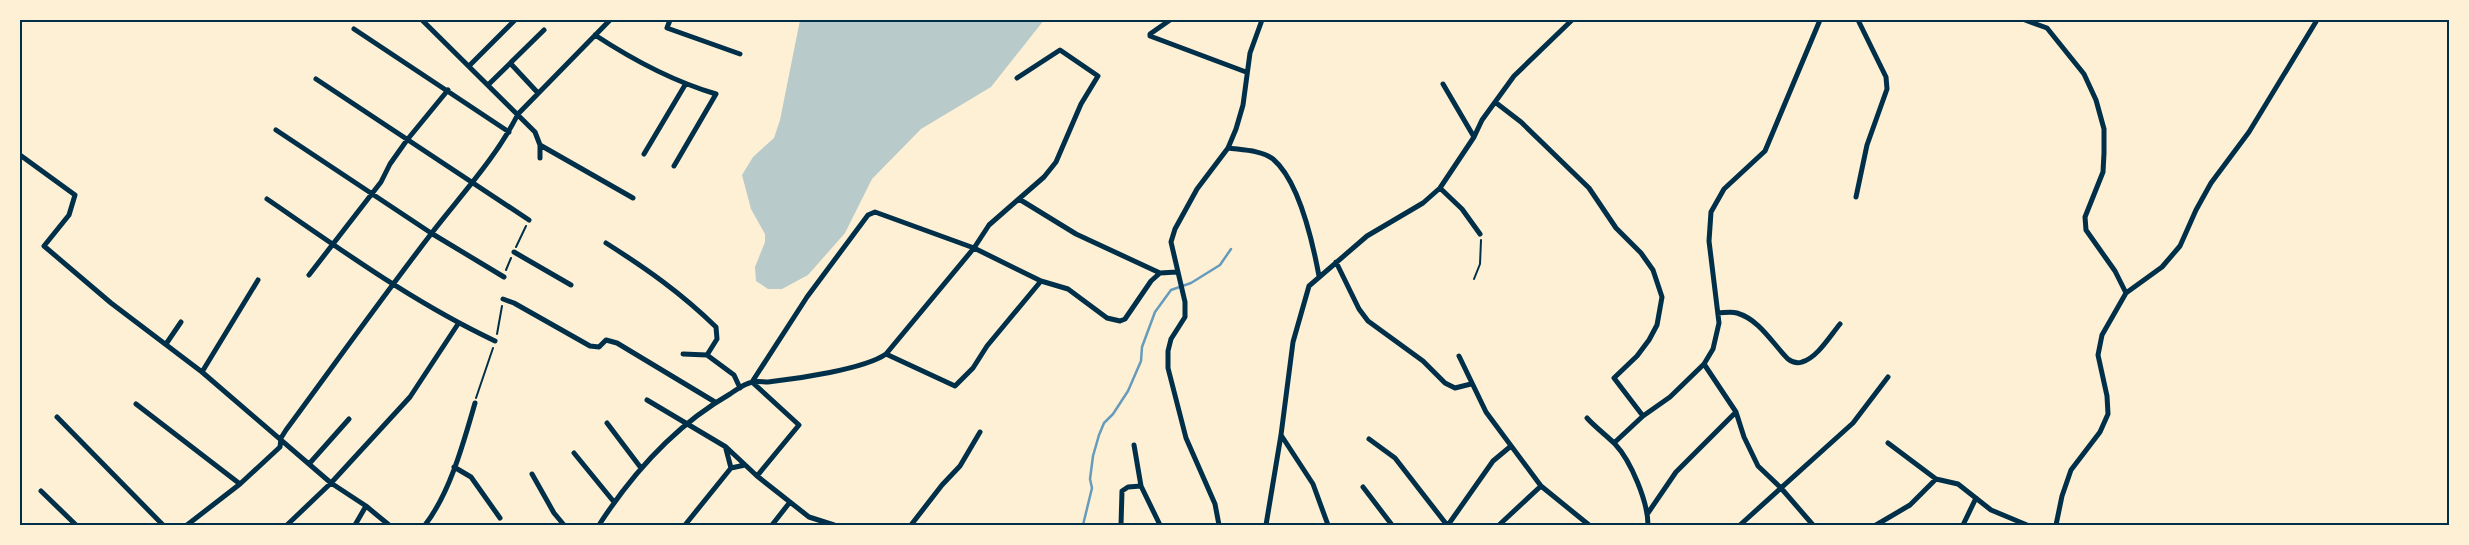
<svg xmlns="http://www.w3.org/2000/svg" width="2469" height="545" viewBox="0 0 2469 545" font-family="'Fira Sans Condensed',sans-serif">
  <rect width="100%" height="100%" fill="#fdf0d5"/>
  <path fill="#b9caca" d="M800,20H1044L991,87L921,129L872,179L845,233L808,275L782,289H768L756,281L755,267L765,242V234L751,209L742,175L753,157L774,138L780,120Z"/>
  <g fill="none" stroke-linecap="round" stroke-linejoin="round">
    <path stroke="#669bbc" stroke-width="2.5" d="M1083,525L1092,488L1090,479L1093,456L1099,435L1104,423L1113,414L1128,391L1141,361L1142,347L1155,312L1171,290L1191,283L1220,265L1231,249"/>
    <path stroke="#003049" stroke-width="2" d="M516,247L526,226
      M506,270L511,258
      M1474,279L1480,264L1481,240
      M497,334L502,306
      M476,398L493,348"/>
    <path stroke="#003049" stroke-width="5" d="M422,20L535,132L540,145V158
      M670,20L667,28L740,54
      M1170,20L1150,34V36L1246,72
      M2025,20L2047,28L2084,74L2096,100L2104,129V153L2103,172L2085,217L2086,230L2115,271L2126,293
      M354,29L509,132
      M595,35C633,60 672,81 716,94L674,166
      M511,64L538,93
      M469,66L515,20
      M316,79L529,220
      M489,84L544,30
      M1443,84L1474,137
      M1495,102L1521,122L1589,188L1616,228L1641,253L1653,270L1662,297L1657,325L1649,340L1637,356L1614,378L1643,416
      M276,130L431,233L504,277
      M540,145L633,198
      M1228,148C1242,150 1261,150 1273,159C1299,181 1313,244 1319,276
      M644,154L685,85
      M20,155L75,195L69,215L44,246L111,303L202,372L331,483L366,506L389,525
      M1440,188L1462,209L1480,234
      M1856,197L1867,145L1887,89L1886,77L1858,20
      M267,199C340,249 414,303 495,341
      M1019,199L1076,234L1160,273
      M606,243C647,269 681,293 716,327L717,339L707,355
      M514,252L571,285
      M1336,262L1359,309L1368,321L1423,361L1445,383L1455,388L1471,384
      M309,275L381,182L390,164L407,140L448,90
      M503,299L514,303L590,346L599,347L606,340L617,343L715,402
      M1718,313C1724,313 1730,311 1737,313C1760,320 1772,343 1788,359C1792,362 1797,364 1802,362C1817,358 1830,336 1840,324
      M166,344L181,322
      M683,354L707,355L734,375L740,388
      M886,354L955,386L973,368L987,346L1041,281
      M1459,356L1486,412L1541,486L1589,525
      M1704,364L1736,412L1744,437L1758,466L1781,488L1813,525
      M202,372L258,280
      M752,382L807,297L868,215L875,212L974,248L1041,281L1068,289L1107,318L1120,321L1125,319L1151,281L1160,273L1177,272
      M752,382L799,425L757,476
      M647,400L726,447L757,476L809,517L834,525
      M136,404L240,484
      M57,417L163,525
      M1587,418C1595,427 1606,435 1615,444C1631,461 1648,502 1648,525
      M607,423L641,468
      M1281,435L1313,484L1328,525
      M1369,439L1395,458L1447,525
      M1614,443L1643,416L1670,397L1704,364L1713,349L1719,323L1709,241L1711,212L1724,189L1765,151L1820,20
      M1888,443L1936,479L1958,484L1991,510L2027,525
      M1134,445L1141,486L1160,525
      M726,449L731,468
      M574,453L614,502
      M309,464L349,419
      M454,467L471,477L500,518
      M532,474L554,513L564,525
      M1363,487L1392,525
      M41,491L76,525
      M1648,513L1676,472L1736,412
      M187,525L240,484L280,447L281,438L286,430C334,365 381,299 431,234C461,195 496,158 518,114L610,20
      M287,525L331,483L410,397L458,324
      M355,525L366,506
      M425,525C450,493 464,441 475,403
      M599,525C632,474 676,425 730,394C736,390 745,383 753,382C758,381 763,382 768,382C796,379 865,369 886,354L974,248L989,225L1044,177L1056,162L1081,104L1098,76L1060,50L1017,78
      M685,525L731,468L745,465
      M772,525L790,502
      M911,525L942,485L960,466L980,432
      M1121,525L1122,491L1128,487L1141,486
      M1219,525L1215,504L1186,438L1168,368V351L1171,339L1185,317V302L1171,242L1175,229L1197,189L1228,148L1236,129L1243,105L1250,53L1262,20
      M1266,525L1281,435L1293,342L1309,286L1367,236L1423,203L1440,188L1474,137L1482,120L1514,76L1572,20
      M1448,525L1493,461L1511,446
      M1499,525L1541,486
      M1740,525L1853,423L1888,377
      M1876,525L1910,505L1936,479
      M1963,525L1976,498
      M2056,525L2062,496L2071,470L2100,432L2108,414L2107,396L2098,355L2102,335L2126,293L2162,267L2180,246L2196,210L2211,183L2249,132L2317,20"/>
  </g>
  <rect width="2469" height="545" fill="none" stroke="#fdf0d5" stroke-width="42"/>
  <rect x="21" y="21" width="2427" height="503" fill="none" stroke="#003049" stroke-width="2"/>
</svg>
